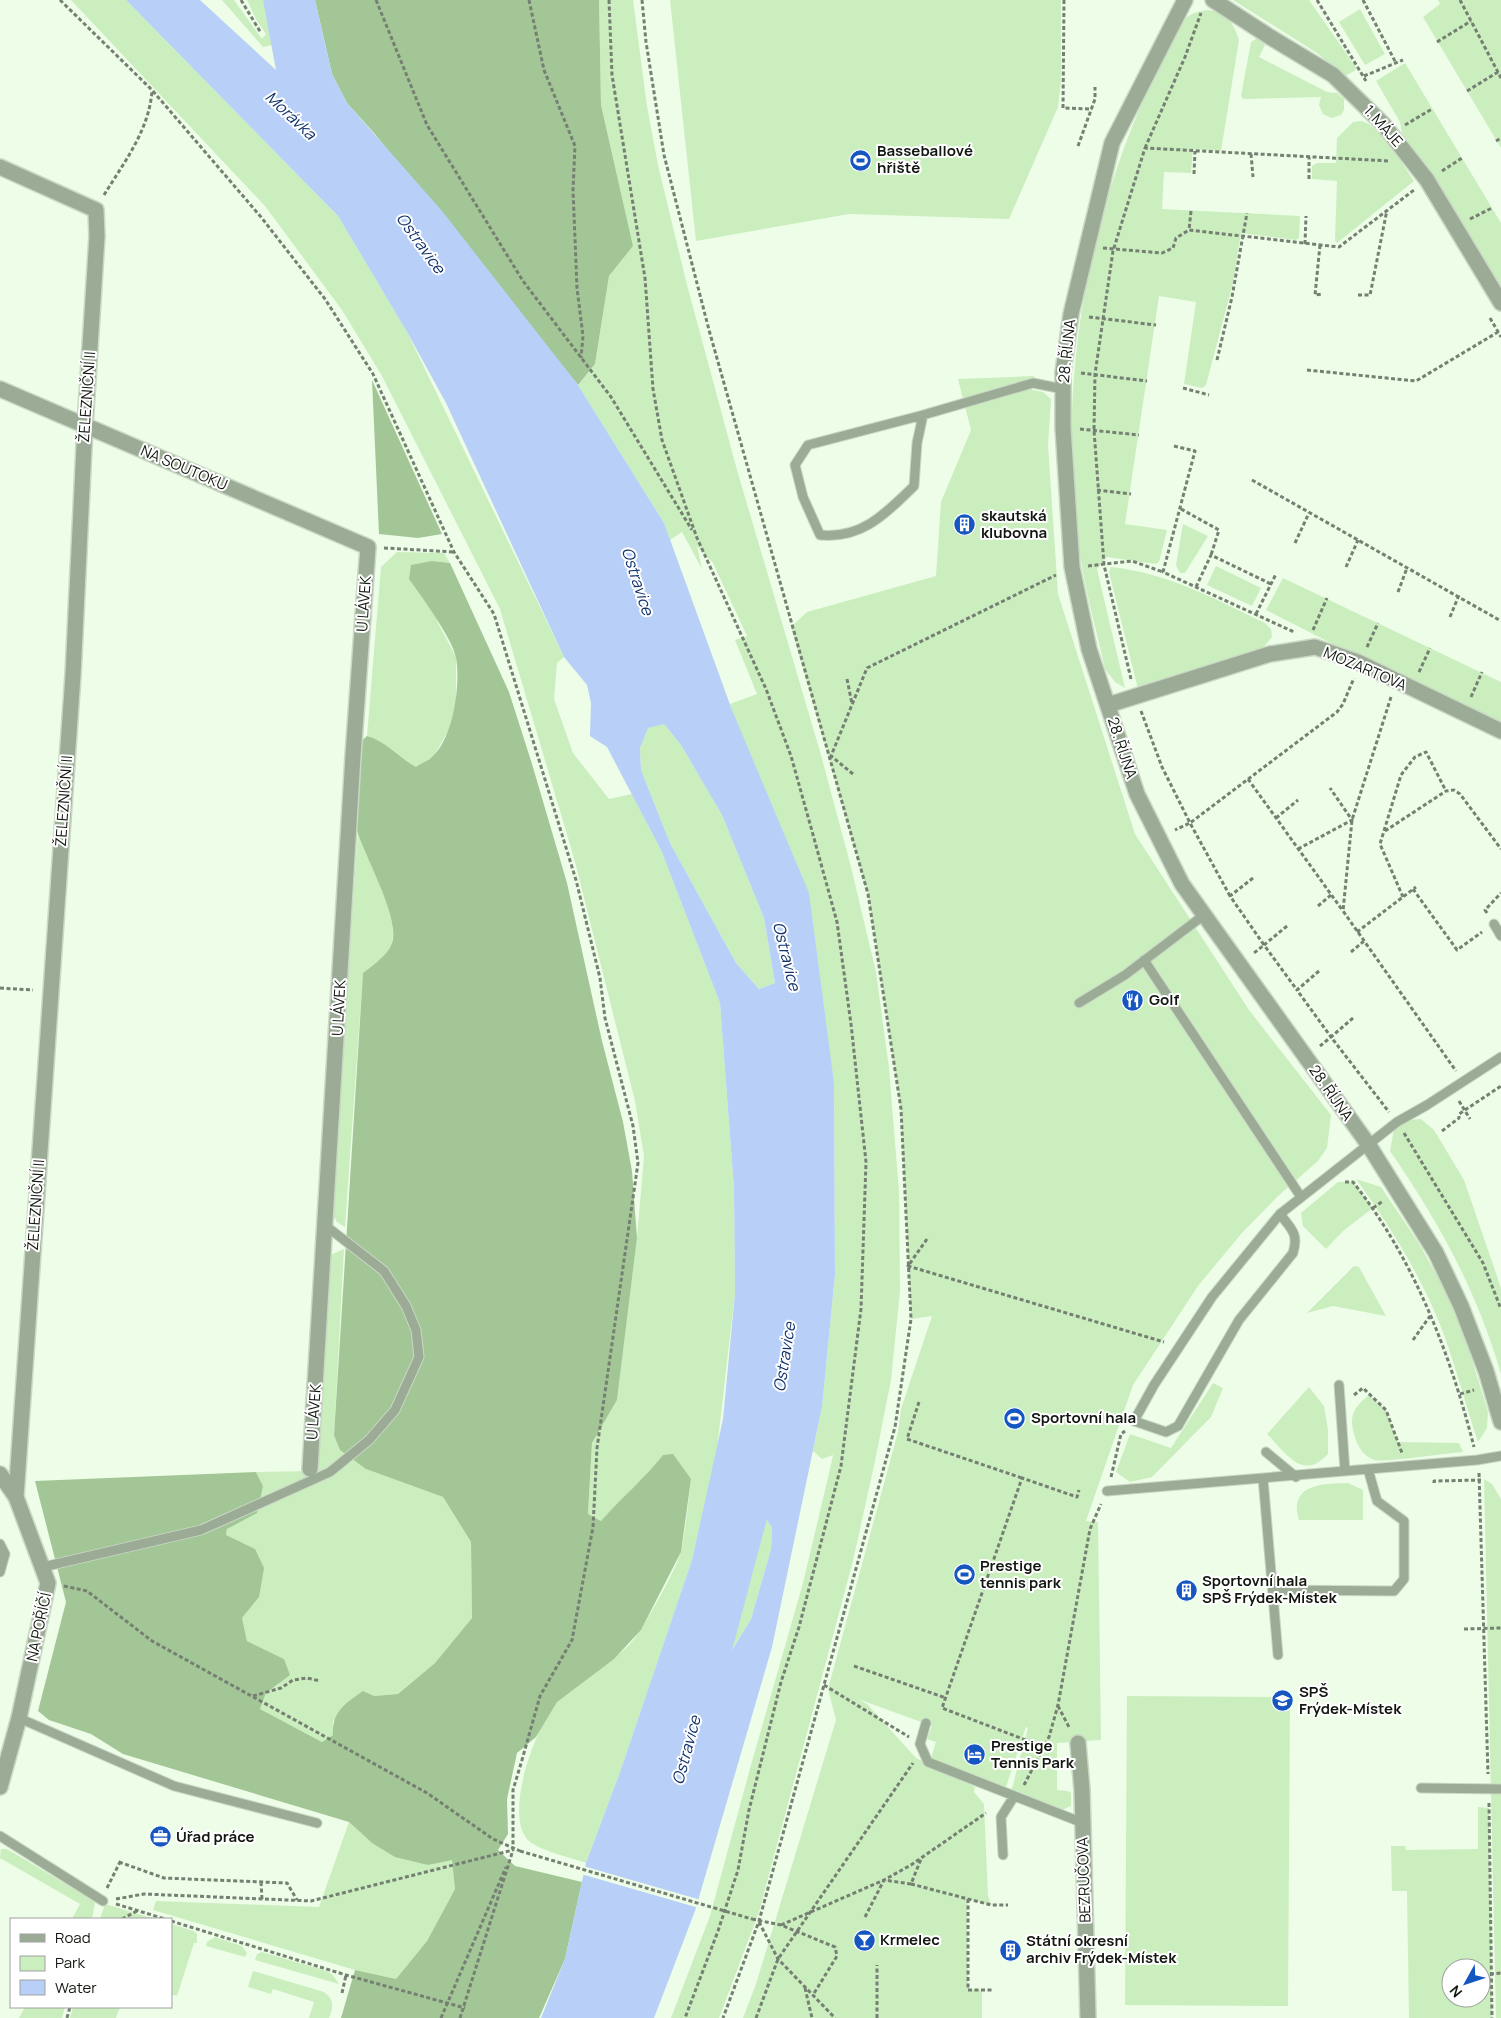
<svg xmlns="http://www.w3.org/2000/svg" width="1501" height="2018" viewBox="0 0 1501 2018" font-family="Manrope,sans-serif">
  <rect width="100%" height="100%" fill="#edfde8"/>
  <path fill="#cbeebf" fill-rule="evenodd" d="M71,0H126L338,216L407,332L564,657L557,663L554,699L573,753L609,799L632,794L661,850L720,1003L734,1189L735,1293L717,1449L692,1560L620,1772L586,1863C572,1858 536,1850 527,1839C504,1812 536,1726 557,1702C580,1674 621,1663 642,1628C651,1613 678,1566 681,1551C686,1528 688,1503 691,1479L683,1470L663,1455C644,1479 621,1498 601,1521L588,1514L592,1443L617,1400L637,1238L644,1156L635,1101L574,858L500,609L382,376L342,310L265,206Z
    M222,0H234L262,39L266,34L257,21L247,0H263L273,31L272,45L263,47Z
    M599,0H633L647,106L658,165L686,281L737,470L821,755L851,867L876,972L889,1068L899,1192L900,1291L891,1380L875,1461L853,1561L759,1912L719,2018H671L710,1916L751,1765L803,1583L831,1465L833,1455L822,1459L813,1451L822,1407L835,1275L834,1083L730,704L757,694L735,640L747,636L713,563L697,546L702,569L682,532L670,540L664,523L578,385L595,364L609,276L633,246L601,105Z
    M670,0H1061V81L1058,107L1009,219L849,214L696,241Z
    M1233,0H1309L1355,66L1356,70L1345,76L1317,53Z
    M1438,0H1501V148L1423,17L1440,4Z
    M1360,9L1385,54L1365,65L1339,22Z
    M1208,10C1226,12 1234,23 1239,40L1221,151L1193,149L1191,173L1164,172L1162,209L1300,216L1299,238L1296,240L1241,233L1233,283L1206,385L1202,388L1184,384L1196,302L1159,296L1125,524L1167,530L1159,562L1156,564L1107,557L1097,569L1125,688L1115,682L1105,669C1098,637 1089,605 1083,573C1054,410 1081,237 1149,87C1159,65 1168,38 1184,20C1190,13 1199,11 1208,10Z
    M1258,38L1265,45L1259,57L1327,92L1337,93L1344,99V110L1341,115L1332,118L1323,114L1319,105L1321,97L1243,99L1241,96L1251,42Z
    M1405,63L1501,223V291L1429,170L1402,134L1400,122L1376,81Z
    M1361,121C1381,125 1403,165 1414,181L1337,243L1335,241L1337,181L1312,179V166L1317,163H1336L1337,138L1353,122Z
    M1034,376L1032,390L1043,392L1051,399L1048,445L1058,594L1135,834L1249,1010L1331,1115L1327,1148L1318,1161L1277,1197L1241,1234L1198,1286L1133,1385L1086,1521L1098,1522L1101,1740L1057,1743V1790L1068,1791L1071,1793V1806L1062,1810L1011,1792L1028,1728L1026,1727L1006,1787L930,1761L936,1742L927,1739L932,1726L858,1699L867,1704L916,1758L975,1787L974,1792L984,1804L988,1896L991,1905L968,1899L967,1912L968,1989L982,1990V2018H743L756,1984L836,1720L828,1689L898,1432L901,1409L932,1316L911,1319L901,1109L868,894L791,627L807,612L936,576L941,502L971,430L958,379Z
    M1183,524L1208,536L1185,573H1180L1176,565Z
    M397,552L444,553L450,563L432,561L437,621L456,657V704L449,729L434,756L416,767C398,757 386,741 367,736L381,567Z
    M1216,566L1261,588L1252,606L1207,585Z
    M1111,567C1168,573 1215,599 1265,623L1271,629L1272,637L1263,648L1138,689L1109,572Z
    M1283,578L1501,682V724L1356,656L1266,610Z
    M663,723L681,745L722,815L764,918L775,983L759,989L736,963L670,843L641,770L640,748L647,728Z
    M358,832C366,860 399,914 392,942C389,955 373,966 363,973L345,1227L337,1222L331,1213Z
    M1421,1119L1434,1130L1464,1180L1501,1288V1374C1477,1291 1439,1222 1390,1151L1394,1129L1408,1120Z
    M1356,1179L1381,1187L1418,1242L1444,1288L1469,1350L1488,1412L1487,1428L1478,1442C1466,1406 1456,1368 1443,1332C1422,1277 1390,1226 1356,1179Z
    M1338,1182H1353L1373,1208L1343,1231L1326,1249L1303,1226L1301,1213Z
    M344,1249L334,1435L366,1469L443,1497L471,1542L472,1618L435,1663L398,1694L374,1696L333,1721V1735L322,1742L260,1709L266,1693L279,1684L284,1659L247,1641L242,1618L259,1597L226,1535L227,1529L232,1526L263,1486L256,1472L315,1471L328,1256Z
    M1354,1266L1359,1267L1386,1316L1333,1306L1307,1313Z
    M1213,1383L1223,1388L1211,1417L1152,1477L1130,1482L1116,1472L1130,1434L1171,1448Z
    M1309,1387L1324,1406L1328,1430V1454C1302,1482 1286,1453 1267,1434Z
    M1369,1395L1386,1410L1398,1442L1459,1443L1463,1452C1449,1453 1382,1463 1374,1460C1361,1455 1356,1443 1353,1430C1349,1413 1357,1405 1369,1395Z
    M1484,1479L1492,1484L1501,1499V2018H1496Z
    M1348,1483L1363,1490V1520H1299C1298,1516 1296,1509 1297,1504C1301,1482 1331,1484 1348,1483Z
    M758,1517H765L772,1528L771,1549L751,1619L723,1665L719,1695L711,1706L701,1711L695,1704L700,1683L734,1621V1548L743,1532Z
    M1127,1696L1290,1697L1288,2006L1125,2005Z
    M1478,1807L1489,1808L1492,2018H1409L1407,1891H1392L1391,1846H1405L1406,1850L1478,1849ZM1451,1968H1481V1998H1451Z
    M349,1822L372,1843L428,1865L452,1859L455,1889L427,1941L396,1979L355,1970L153,1910L156,1901L319,1907Z
    M1,1849H6L14,1853L92,1900L95,1903L92,1919H72L80,1904L0,1858Z
    M105,1904L155,1919H100Z
    M171,1924L194,1931L197,1934V1943H194L177,1996L171,1994Z
    M215,1937L242,1946L247,1953L245,1957L206,1946L207,1942Z
    M262,1952L327,1971L333,1975L339,1984L255,1960L257,1954Z
    M253,1971L324,1992C335,2000 333,2007 329,2018H309L314,2002L273,1989L271,1994L248,1987Z
    M25,2007H65L62,2018H19Z
    M73,2007H120L116,2018H70Z"/>
  <path fill="#a3c696" d="M315,0H599L601,105L633,246L609,276L595,364L578,385L374,133L347,103L332,74Z
    M372,380L442,534L418,538L379,534Z
    M432,561L450,563L509,692L532,764L567,883L602,1041L623,1122L632,1171L637,1238L617,1400L592,1443L588,1514L601,1521C621,1498 644,1479 663,1455L673,1454L691,1479L681,1552L641,1630L614,1659L557,1702L536,1737L517,1753L507,1799L508,1834L498,1850L515,1866L582,1882L565,1959L539,2018H341L355,1970L396,1979L427,1941L455,1889L452,1860L428,1865L395,1857L372,1843L349,1822L123,1754L91,1734L49,1720L38,1711L66,1602L35,1481L256,1472L263,1486L257,1513L227,1529L226,1535L255,1549L264,1568L259,1597L242,1618L247,1641L284,1659L290,1675L266,1693L260,1709L322,1742L333,1735C332,1711 345,1704 363,1691L374,1696L398,1694L435,1663L472,1618L471,1542L443,1497L366,1469L340,1450L334,1435L363,973C373,965 388,955 392,943C401,916 360,850 354,820C351,804 357,763 358,744L367,736C386,741 398,757 416,767C421,763 428,761 432,757C453,739 461,684 456,658C453,639 421,596 409,579L411,565Z"/>
  <path fill="#b8d0f8" fill-rule="evenodd" d="M126,0H200L276,70L263,0H315L332,74L347,103L442,211L578,385L664,523L732,710L809,893L834,1083L835,1275L822,1407L772,1647L695,1911L654,2018H541L565,1959L586,1863L620,1772L692,1560L723,1419L735,1293L734,1189L720,1003L661,850L607,747L590,736L591,703L587,685L564,657L446,403L407,332L338,216ZM664,724L681,745L722,815L764,918L775,983L759,989L736,963L670,843L641,770L640,748L648,728ZM758,1517H765L772,1528L771,1549L751,1619L723,1665L719,1695L711,1706L701,1710L695,1703L700,1683L734,1621V1548L743,1532Z"/>
  <path fill="#edfde8" d="M583,1866L701,1900L699,1908L581,1874Z"/>
  <g fill="none" stroke-linecap="round" stroke-linejoin="round">
    <path stroke="#b8d0f8" stroke-width="38" d="M684,1757L758,1479"/>
    <defs>
      <path id="lane" d="M923,415L917,443L914,486C885,514 862,539 820,535L803,497L795,465L808,445L923,415L1033,383L1063,389
        M1494,924L1501,936
        M1144,960L1301,1197
        M1079,1003L1125,975L1204,915
        M1280,1214C1291,1229 1299,1233 1293,1253L1239,1320L1178,1426L1166,1432L1134,1421L1154,1385L1212,1297L1280,1214L1397,1122L1427,1105L1501,1057
        M1339,1385L1345,1471
        M1266,1452L1296,1477
        M1263,1478L1278,1655
        M1107,1491L1477,1460L1501,1456
        M0,1544L5,1554L0,1572
        M43,1567L201,1530L330,1472L369,1440L395,1410L419,1357L416,1330L406,1306L384,1271L326,1226
        M1274,1590L1394,1591L1404,1579V1521L1377,1501L1368,1469
        M19,1718L174,1786L317,1823
        M926,1723L920,1744L928,1762L1083,1823
        M1421,1788L1501,1789
        M0,1836L103,1901
        M1003,1855L1001,1817L1013,1798"/>
      <path id="street" d="M1185,0L1112,143L1071,314L1063,372V428L1072,567L1089,649L1137,794L1182,884L1368,1144L1436,1253L1461,1306L1486,1371L1501,1422
        M1213,0L1270,37L1333,75L1383,124L1427,180L1501,303
        M0,167L96,210L97,236L85,426L73,675L16,1497
        M0,389L368,547L353,756L310,1469
        M1108,705L1270,654L1315,647L1358,662L1501,731
        M0,1474L16,1497L48,1583L19,1718L0,1787
        M1078,1743L1082,1790L1088,2018"/>
    </defs>
    <use href="#lane" stroke="#cad8c5" stroke-width="11"/>
    <use href="#street" stroke="#cad8c5" stroke-width="18"/>
    <path stroke="#757f72" stroke-width="3" stroke-dasharray="4 2.5" stroke-linecap="butt" d="M60,0L152,90L261,217L325,299L373,374L454,552L494,614L576,880L600,978L605,1018L633,1126L638,1163L597,1448L593,1527L572,1640L540,1696L522,1760L513,1790V1850L460,2018
      M241,0L261,33
      M376,0L427,125L523,281L611,397L692,530
      M529,0L544,70L575,146L573,190L577,288L583,336L581,358
      M609,0L612,75L645,278L653,389L662,440L697,538L766,689L791,756L812,831L837,922L851,1024L866,1162L861,1309L841,1466L799,1627L781,1682L749,1810L738,1870L718,1931L685,2018
      M642,0L646,42L664,155L709,330L868,894L901,1109L911,1319L895,1427L759,1921L723,2018
      M1064,0L1063,108L1092,109
      M1317,0L1366,81
      M1363,0L1396,63
      M1460,0L1501,78
      M1437,42L1471,21
      M1364,76L1403,60
      M1467,91L1498,72
      M1405,125L1432,109
      M1496,141L1501,138
      M1078,146L1095,99V87
      M1145,148L1185,57L1201,13
      M1251,154L1253,177
      M1442,171L1462,158
      M1194,174L1195,151
      M1309,179V157
      M104,195C125,161 149,130 152,91
      M1191,211L1189,230L1339,247L1414,190
      M1470,219L1492,208
      M1305,244L1306,216
      M1320,245L1315,295L1322,294
      M1103,248L1162,253L1173,248L1176,238L1189,230
      M1358,295H1370L1387,210
      M1089,317L1156,325
      M1490,318L1501,337
      M1217,360L1232,297L1247,213
      M1307,370L1416,381L1498,332
      M1081,373L1147,381
      M1183,388L1209,395
      M1080,429L1139,435
      M1174,446L1195,451L1163,572L1294,632
      M1252,480L1501,621
      M1097,490L1131,494
      M1181,509L1219,530L1211,555
      M1295,543L1309,513
      M384,548L454,552
      M1088,566L1132,561L1163,572
      M1346,567L1358,540
      M1196,587L1211,555L1271,584
      M1398,592L1407,568
      M1256,614L1276,574
      M1450,617L1459,595
      M1313,630L1327,598
      M1367,647L1378,623
      M1419,672L1430,648
      M847,679L852,704
      M1131,679L1104,565L1094,430L1095,374L1113,251L1145,148L1390,161
      M1391,697L1352,820L1343,911L1456,1071
      M1471,697L1482,672
      M1141,711L1162,767L1190,823L1175,830
      M853,774L831,756L867,668L1056,575
      M1248,779L1343,911
      M1276,818L1298,800
      M1385,831L1446,791L1454,790L1460,794L1501,849
      M1298,849L1352,820L1330,788
      M1253,878L1230,896L1264,945L1254,953
      M1413,889L1457,950L1482,932
      M1230,896L1190,823L1337,712L1343,704L1354,678
      M1403,897L1380,844L1401,775L1415,757L1426,752L1446,791
      M1318,906L1331,895
      M1487,913L1485,910L1501,893
      M1287,926L1264,945L1297,990
      M1357,932L1416,887
      M1351,952L1364,941
      M1319,971L1297,990L1331,1037L1320,1046
      M0,988L33,990
      M1353,1018L1331,1037L1389,1112
      M1459,1101L1470,1119
      M1442,1131L1459,1118V1114L1501,1086
      M1404,1133L1483,1263L1501,1309
      M1345,1182H1353C1414,1259 1450,1353 1474,1447
      M1373,1208L1383,1201
      M927,1239L908,1266L1164,1342
      M1413,1340L1430,1316
      M1460,1394L1474,1390
      M1354,1395L1363,1388L1386,1410L1402,1453
      M919,1402L907,1439L1022,1478
      M1479,1473L1488,1774
      M1111,1477L1121,1434L1125,1431
      M1434,1483V1481L1481,1480
      M64,1586L87,1591L152,1641L427,1793L493,1839L520,1851
      M1464,1629L1501,1628
      M854,1666L946,1698
      M824,1685L909,1737
      M253,1696L281,1688L293,1680L307,1678L320,1681
      M1058,1706L1070,1729
      M1044,1747L942,1708L1022,1478L1077,1497L1079,1490
      M1024,1785L1049,1737L1058,1705L1090,1529L1101,1504
      M1489,1803L1492,2018
      M119,1862L164,1878L287,1883L297,1900
      M261,1882L262,1899
      M911,1884L991,1905H1008
      M107,1888L121,1860
      M116,1899L144,1894L311,1901L513,1850
      M968,1899V1990H994
      M116,1904L165,1919
      M865,1917L884,1880L911,1884L921,1859
      M122,1919L137,1911
      M752,1919L781,1925L835,1947L837,1956L813,1995
      M171,1921L346,1975L465,2008
      M759,1922L778,1959L835,2018
      M781,1925L884,1880L911,1865L986,1813
      M1490,1974L1501,1973
      M805,1988L812,2018
      M342,1993L346,1975
      M67,2018L70,2007
      M441,2018L506,1867
      M756,2018L778,1959L913,1763
      M877,2018V1965"/>
    <use href="#lane" stroke="#9bab96" stroke-width="9"/>
    <use href="#street" stroke="#9bab96" stroke-width="15"/>
    <path stroke="#757f72" stroke-width="3" stroke-dasharray="4 2.5" stroke-linecap="butt" d="M520,1851L752,1919"/>
  </g>
  <defs>
    <symbol id="stadium-disc" viewBox="-11 -11 22 22"><circle r="9.5" fill="#1656c1" stroke="#fff"/><path d="M0-5a6.5 5 0 1 0 0 10a6.5 5 0 1 0 0-10ZM-3.5-1.8h7v3.6h-7Z" fill="#fff"/></symbol>
    <symbol id="building-disc" viewBox="-11 -11 22 22"><circle r="9.5" fill="#1656c1" stroke="#fff"/><path d="M-4-6H4V6H1V3H-1V6H-4ZM-2.5-4.3h1.7v1.8h-1.7ZM.8-4.3h1.7v1.8H.8ZM-2.5-1h1.7V.8h-1.7ZM.8-1h1.7V.8H.8Z" fill="#fff"/></symbol>
    <symbol id="restaurant-disc" viewBox="-11 -11 22 22"><circle r="9.5" fill="#1656c1" stroke="#fff"/><path d="M-5-6h1v4h1v-4h1v4h1v-4h1v5L-1.5 .5V6h-2V.5L-5-1ZM5-6V6H3V1.5H1.5Q1.5-4 5-6Z" fill="#fff"/></symbol>
    <symbol id="university-disc" viewBox="-11 -11 22 22"><circle r="9.5" fill="#1656c1" stroke="#fff"/><path d="M0-5L7-2L0 1L-7-2ZM-4 1L0 2.5L4 1V4Q0 6-4 4Z" fill="#fff"/></symbol>
    <symbol id="hotel-disc" viewBox="-11 -11 22 22"><circle r="9.5" fill="#1656c1" stroke="#fff"/><path d="M-6-4.5h1.5V1H6V5H4.5V3h-9V5H-6ZM-4 0a1.8 1.8 0 1 1 3.6 0ZM.5 0V-2.5h3Q6-2.5 6 0Z" fill="#fff"/></symbol>
    <symbol id="office-disc" viewBox="-11 -11 22 22"><circle r="9.5" fill="#1656c1" stroke="#fff"/><path d="M-6-3h4V-5.5h4V-3h4V5H-6ZM-1-4.5V-3h2v-1.5ZM-6 0V1H6V0Z" fill="#fff"/></symbol>
    <symbol id="bar-disc" viewBox="-11 -11 22 22"><circle r="9.5" fill="#1656c1" stroke="#fff"/><path d="M-6-5H6L.8 .8V4.5H3.5V6h-7V4.5H-.8V.8Z" fill="#fff"/></symbol>
  </defs>
  <g fill-rule="evenodd">
    <use href="#stadium-disc" x="848" y="148" width="25" height="25"/>
    <use href="#building-disc" x="952" y="512" width="25" height="25"/>
    <use href="#restaurant-disc" x="1120" y="988" width="25" height="25"/>
    <use href="#stadium-disc" x="1002" y="1406" width="25" height="25"/>
    <use href="#stadium-disc" x="952" y="1562" width="25" height="25"/>
    <use href="#building-disc" x="1174" y="1578" width="25" height="25"/>
    <use href="#university-disc" x="1270" y="1688" width="25" height="25"/>
    <use href="#hotel-disc" x="962" y="1742" width="25" height="25"/>
    <use href="#office-disc" x="148" y="1824" width="25" height="25"/>
    <use href="#bar-disc" x="852" y="1928" width="25" height="25"/>
    <use href="#building-disc" x="998" y="1938" width="25" height="25"/>
  </g>
  <g text-anchor="middle" stroke-width="4" stroke-linejoin="round" paint-order="stroke">
    <g font-size="15" fill="#121710" stroke="#fff">
      <text transform="translate(1383 126) rotate(48)" y="5">1. MÁJE</text>
      <text transform="translate(1067 351) rotate(-84)" y="5">28. ŘÍJNA</text>
      <text transform="translate(87 397) rotate(-86)" y="5">ŽELEZNIČNÍ II</text>
      <text transform="translate(184 468) rotate(23)" y="5">NA SOUTOKU</text>
      <text transform="translate(364 604) rotate(-86)" y="5">U LÁVEK</text>
      <text transform="translate(1365 669) rotate(23)" y="5">MOZARTOVA</text>
      <text transform="translate(1122 748) rotate(72)" y="5">28. ŘÍJNA</text>
      <text transform="translate(64 801) rotate(-86)" y="5">ŽELEZNIČNÍ II</text>
      <text transform="translate(339 1008) rotate(-87)" y="5">U LÁVEK</text>
      <text transform="translate(1331 1093) rotate(55)" y="5">28. ŘÍJNA</text>
      <text transform="translate(36 1205) rotate(-86)" y="5">ŽELEZNIČNÍ II</text>
      <text transform="translate(314 1412) rotate(-86)" y="5">U LÁVEK</text>
      <text transform="translate(39 1627) rotate(-78)" y="5">NA POŘÍČÍ</text>
      <text transform="translate(1084 1880) rotate(-92)" y="5">BEZRUČOVA</text>
    </g>
    <g font-size="15" font-weight="bold" fill="#121710" stroke="#fff" text-anchor="start">
      <text x="877" y="156">Basseballové<tspan x="877" dy="17">hřiště</tspan></text>
      <text x="981" y="521">skautská<tspan x="981" dy="17">klubovna</tspan></text>
      <text x="1149" y="1005">Golf</text>
      <text x="1031" y="1423">Sportovní hala</text>
      <text x="980" y="1571">Prestige<tspan x="980" dy="17">tennis park</tspan></text>
      <text x="1202" y="1586">Sportovní hala<tspan x="1202" dy="17">SPŠ Frýdek-Místek</tspan></text>
      <text x="1299" y="1697">SPŠ<tspan x="1299" dy="17">Frýdek-Místek</tspan></text>
      <text x="991" y="1751">Prestige<tspan x="991" dy="17">Tennis Park</tspan></text>
      <text x="176" y="1842">Úřad práce</text>
      <text x="880" y="1945">Krmelec</text>
      <text x="1026" y="1946">Státní okresní<tspan x="1026" dy="17">archiv Frýdek-Místek</tspan></text>
    </g>
    <g font-size="16" font-style="italic" fill="#12336c" stroke="#fff">
      <text transform="translate(291 115) rotate(43)" y="6">Morávka</text>
      <text transform="translate(421 243) rotate(54)" y="6">Ostravice</text>
      <text transform="translate(638 581) rotate(72)" y="6">Ostravice</text>
      <text transform="translate(787 956) rotate(76)" y="6">Ostravice</text>
      <text transform="translate(784 1357) rotate(-81)" y="6">Ostravice</text>
      <text transform="translate(686 1750) rotate(-75)" y="6">Ostravice</text>
    </g>
  </g>
  <rect x="10" y="1918" width="162" height="90" fill="#ffffff" stroke="#a0a29f"/>
  <rect x="20" y="1934" width="25" height="8" fill="#9bab96" stroke="#a0a29f"/>
  <text x="55" y="1943" font-size="15" fill="#121710">Road</text>
  <rect x="20" y="1956" width="25" height="15" fill="#cbeebf" stroke="#a0a29f"/>
  <text x="55" y="1968" font-size="15" fill="#121710">Park</text>
  <rect x="20" y="1980" width="25" height="15" fill="#b8d0f8" stroke="#a0a29f"/>
  <text x="55" y="1993" font-size="15" fill="#121710">Water</text>
  <g transform="translate(1466 1983) rotate(230)"><circle r="24" fill="#ffffff" stroke="#a0a29f"/>
  <path d="M0-4L9 19L0 12L-9 19Z" fill="#1656c1"/>
  <text y="-8" font-size="14" font-weight="bold" text-anchor="middle" fill="#121710">N</text>
  </g>
</svg>
